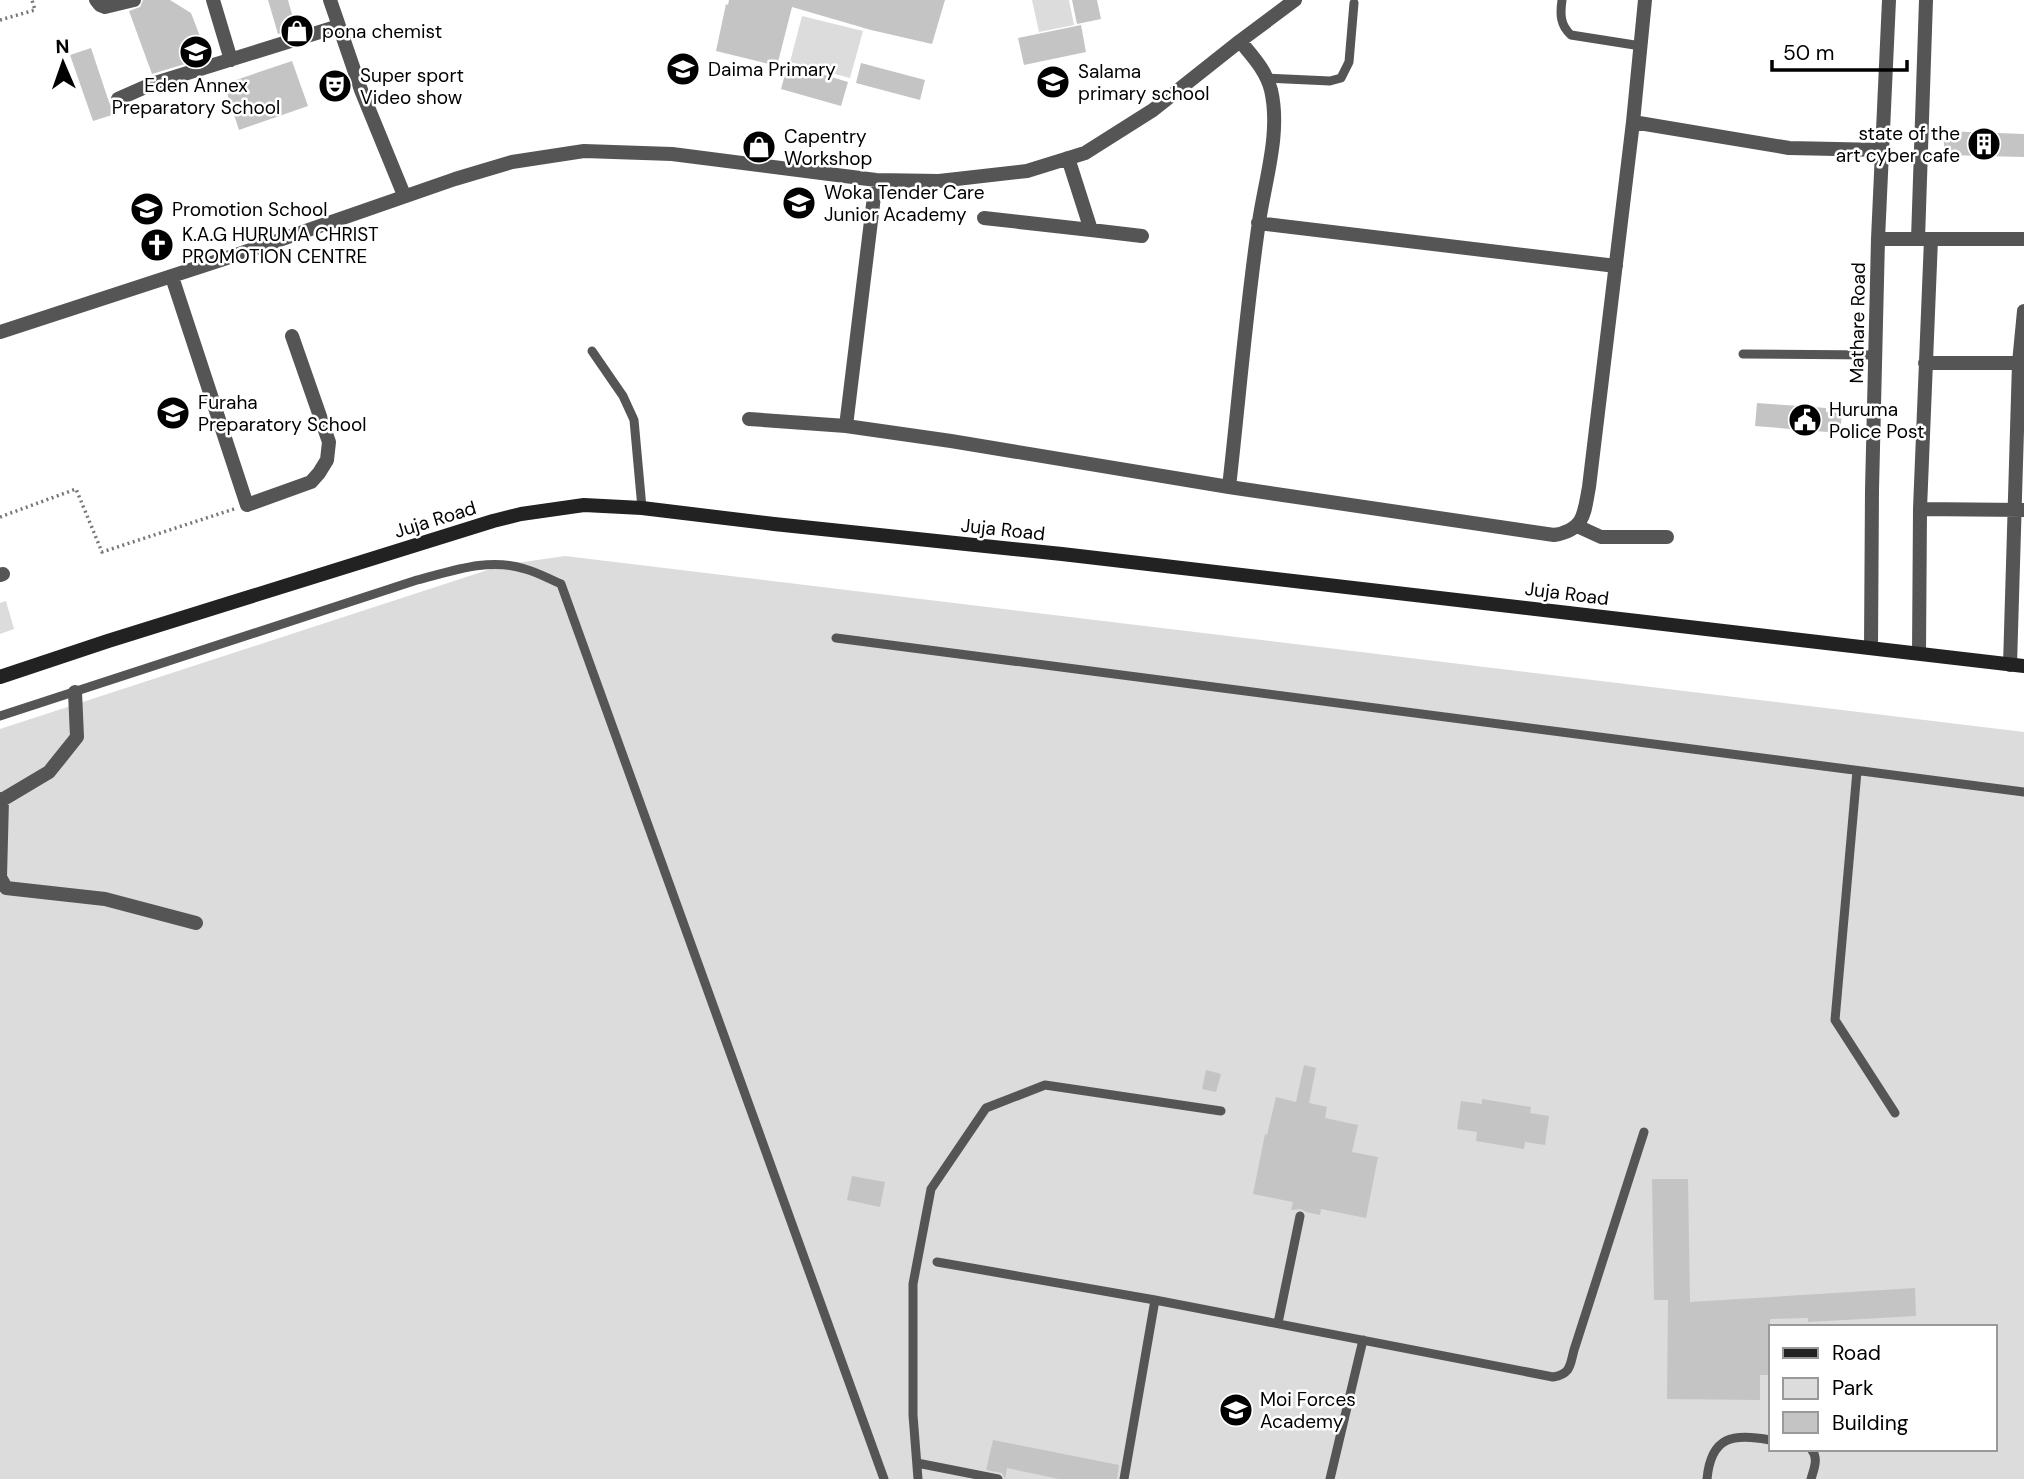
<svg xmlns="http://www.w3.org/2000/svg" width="2024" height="1479" viewBox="0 0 2024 1479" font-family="'DM Sans',sans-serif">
  <rect width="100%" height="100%" fill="#fff"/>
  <path fill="#dcdcdc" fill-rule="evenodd" d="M1032,0H1069L1074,25L1039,32Z
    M802,16L863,31L850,78L790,62Z
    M565,556L2024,732V1479H0V729L503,565ZM1770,1327H1994V1449H1770Z
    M6,601L14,629L0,634V603Z"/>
  <path fill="#c4c4c4" d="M143,0H170L191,13L208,57L152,74L129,11L140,7Z
    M268,0H288L296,29L278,34Z
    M729,0H945L932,44L871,30L792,7L777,66L716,51L726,4L728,5Z
    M1072,0H1097L1101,19L1077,24Z
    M1081,25L1086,52L1024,65L1018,38Z
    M91,48L109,102L115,114L93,121L70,55Z
    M292,61L308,106L239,130L224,84Z
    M861,63L925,80L920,100L856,83Z
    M788,64L848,82L841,106L781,89Z
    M1944,131L2024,134V157L1944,155Z
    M1757,403L1826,408V412L1842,413L1840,433L1755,426Z
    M1304,1065L1316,1068L1309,1103L1327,1107L1325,1118L1358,1125L1352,1152L1378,1157L1366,1218L1321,1209L1320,1215L1306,1212L1301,1209L1291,1210L1293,1202L1253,1194L1265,1134L1267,1135L1276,1097L1296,1102Z
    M1206,1070L1221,1074L1216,1092L1202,1089Z
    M1482,1099L1531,1107L1530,1113L1549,1116L1545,1145L1525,1142L1524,1149L1476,1141L1477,1132L1457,1129L1461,1101L1482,1104Z
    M852,1176L885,1182L880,1207L847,1200Z
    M1652,1179H1688L1690,1302L1915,1288L1916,1316L1808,1322V1318L1770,1319V1375H1760V1400L1667,1399L1668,1300H1654Z
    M993,1440L1119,1465L1117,1479H1059L1007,1468L1005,1479L1002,1473L986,1470Z"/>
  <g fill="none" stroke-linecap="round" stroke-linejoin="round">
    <path stroke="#777" stroke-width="3.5" stroke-dasharray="2 3.5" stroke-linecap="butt" d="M0,20L35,10L32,0
      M0,517L76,489L102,552L234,509"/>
    <path stroke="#555" stroke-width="9" d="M1562,0C1560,14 1560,25 1571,35L1641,46
      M1267,78L1330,81L1341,78L1349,62L1354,3
      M592,351L623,396L634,420L642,508
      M1743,354L1876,355
      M836,638L2024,792
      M0,716L417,580C452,571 489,557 525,569C537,572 549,579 561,584L884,1479
      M1857,771L1835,1020L1895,1113
      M937,1262L1155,1300L1553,1377C1571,1374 1570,1365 1574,1350L1644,1132
      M1278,1323L1300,1216
      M1811,1449C1819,1458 1814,1469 1811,1479
      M917,1463L998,1479
      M918,1479L913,1415V1284L931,1189L986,1108L1045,1085L1221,1111
      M1124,1479L1155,1300
      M1330,1479L1363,1340
      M1707,1479C1711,1436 1733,1433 1770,1440"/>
    <path stroke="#555" stroke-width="14" d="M96,0L100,5L105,7L134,0
      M213,0L231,60
      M330,0L361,90L404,195
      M118,99L152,84L339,26
      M1633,122L1789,148L1883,150
      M876,180L846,426L951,441L1229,487L1554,535C1585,530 1584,513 1589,487L1633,122L1645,0
      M984,218L1091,230L1068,158
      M1258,223L1616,266
      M1091,230L1142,236
      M1878,239H2024
      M1918,239L1926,0
      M172,277L247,505L311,482L319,473L327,460L329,442L292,336
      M0,332L239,254L455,179L512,162L584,151L672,154L876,180L939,181L1027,171L1085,153L1153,110L1240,41L1295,0
      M1925,363H2024
      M749,419L846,426
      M1229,487C1239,399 1246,310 1259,222C1265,180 1281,133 1271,90C1266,70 1252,56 1240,41
      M1920,509L2024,510
      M1577,526L1601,537H1667
      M0,575L3,574
      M1871,647L1872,490L1878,239L1889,0
      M1919,653L1920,509L1931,239
      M2010,665L2019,363L2024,311
      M0,799L2,800L0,877
      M2,800L49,772L77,737L75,692
      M0,877L6,888L105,899L196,923"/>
    <path stroke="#222" stroke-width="14" d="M0,677L108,641L493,521L521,514L584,505L642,508L774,524L1062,554L2024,666"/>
  </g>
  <defs>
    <symbol id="shop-disc" viewBox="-11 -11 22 22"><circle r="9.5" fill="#000" stroke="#fff"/><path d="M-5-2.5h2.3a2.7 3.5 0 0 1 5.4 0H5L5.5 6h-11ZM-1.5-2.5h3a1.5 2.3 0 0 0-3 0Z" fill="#fff"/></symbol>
    <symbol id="school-disc" viewBox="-11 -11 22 22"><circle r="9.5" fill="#000" stroke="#fff"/><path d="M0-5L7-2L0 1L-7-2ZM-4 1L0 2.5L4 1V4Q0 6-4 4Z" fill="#fff"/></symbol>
    <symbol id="theatre-disc" viewBox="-11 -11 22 22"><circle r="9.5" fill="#000" stroke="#fff"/><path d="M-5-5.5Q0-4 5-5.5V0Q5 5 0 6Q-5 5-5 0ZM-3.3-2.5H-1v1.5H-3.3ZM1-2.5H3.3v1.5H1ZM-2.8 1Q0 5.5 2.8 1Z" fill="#fff"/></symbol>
    <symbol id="building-disc" viewBox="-11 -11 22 22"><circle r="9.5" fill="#000" stroke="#fff"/><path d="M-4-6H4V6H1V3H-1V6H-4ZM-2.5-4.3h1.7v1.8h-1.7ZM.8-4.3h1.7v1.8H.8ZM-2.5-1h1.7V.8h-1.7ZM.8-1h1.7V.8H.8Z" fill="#fff"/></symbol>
    <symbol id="church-disc" viewBox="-11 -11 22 22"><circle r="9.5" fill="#000" stroke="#fff"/><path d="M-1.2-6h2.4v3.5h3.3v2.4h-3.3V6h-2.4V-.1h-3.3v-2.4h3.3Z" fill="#fff"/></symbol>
    <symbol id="civic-disc" viewBox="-11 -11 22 22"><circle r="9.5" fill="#000" stroke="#fff"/><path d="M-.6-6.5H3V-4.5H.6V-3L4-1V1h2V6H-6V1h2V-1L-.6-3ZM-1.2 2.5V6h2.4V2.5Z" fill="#fff"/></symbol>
  </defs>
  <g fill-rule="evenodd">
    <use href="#shop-disc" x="278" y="12" width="38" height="38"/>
    <use href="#school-disc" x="177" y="33" width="38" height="38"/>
    <use href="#school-disc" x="664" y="50" width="38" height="38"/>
    <use href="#school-disc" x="1034" y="63" width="38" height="38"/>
    <use href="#theatre-disc" x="316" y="67" width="38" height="38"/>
    <use href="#building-disc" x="1965" y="125" width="38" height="38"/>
    <use href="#shop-disc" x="740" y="128" width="38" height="38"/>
    <use href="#school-disc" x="780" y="184" width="38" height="38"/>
    <use href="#school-disc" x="128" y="190" width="38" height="38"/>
    <use href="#church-disc" x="138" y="226" width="38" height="38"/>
    <use href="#school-disc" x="154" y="394" width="38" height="38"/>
    <use href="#civic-disc" x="1786" y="401" width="38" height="38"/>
    <use href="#school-disc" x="1217" y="1391" width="38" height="38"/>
  </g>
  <g text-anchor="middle" stroke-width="5" stroke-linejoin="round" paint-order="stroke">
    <g font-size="19" fill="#000" stroke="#fff" text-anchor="start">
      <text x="322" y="38">pona chemist</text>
      <text x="708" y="76">Daima Primary</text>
      <text x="1078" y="78">Salama<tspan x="1078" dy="22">primary school</tspan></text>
      <text x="360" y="82">Super sport<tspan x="360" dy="22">Video show</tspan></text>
      <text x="196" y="92" text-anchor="middle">Eden Annex<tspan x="196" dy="22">Preparatory School</tspan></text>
      <text x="1960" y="140" text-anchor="end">state of the<tspan x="1960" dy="22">art cyber cafe</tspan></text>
      <text x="784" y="143">Capentry<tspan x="784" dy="22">Workshop</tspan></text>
      <text x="824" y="199">Woka Tender Care<tspan x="824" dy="22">Junior Academy</tspan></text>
      <text x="172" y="216">Promotion School</text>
      <text x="182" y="241">K.A.G HURUMA CHRIST<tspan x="182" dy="22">PROMOTION CENTRE</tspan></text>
      <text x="198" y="409">Furaha<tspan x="198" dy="22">Preparatory School</tspan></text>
      <text x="1829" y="416">Huruma<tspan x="1829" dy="22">Police Post</tspan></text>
      <text x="1260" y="1406">Moi Forces<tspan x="1260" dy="22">Academy</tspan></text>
    </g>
    <g font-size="19" fill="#000" stroke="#fff">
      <text transform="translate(1857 323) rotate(-89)" y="7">Mathare Road</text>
      <text transform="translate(435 519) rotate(-17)" y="7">Juja Road</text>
      <text transform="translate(1003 529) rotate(6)" y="7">Juja Road</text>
      <text transform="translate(1567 593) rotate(7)" y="7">Juja Road</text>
    </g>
  </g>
  <rect x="1769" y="1325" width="228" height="126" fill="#ffffff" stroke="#999999" stroke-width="2"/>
  <rect x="1783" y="1348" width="35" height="10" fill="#222222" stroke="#999999" stroke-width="2"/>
  <text x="1832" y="1360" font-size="21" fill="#000000">Road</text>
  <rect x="1783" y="1378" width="35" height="21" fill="#dcdcdc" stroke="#999999" stroke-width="2"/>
  <text x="1832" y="1395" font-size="21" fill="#000000">Park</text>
  <rect x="1783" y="1412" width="35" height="21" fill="#c4c4c4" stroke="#999999" stroke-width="2"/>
  <text x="1832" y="1430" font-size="21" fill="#000000">Building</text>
  <g transform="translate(63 63) rotate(358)" stroke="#ffffff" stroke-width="5" paint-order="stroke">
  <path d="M0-5L12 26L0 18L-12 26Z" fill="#000000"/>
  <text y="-10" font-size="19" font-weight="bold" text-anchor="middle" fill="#000000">N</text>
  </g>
  <path d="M1772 60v10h135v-10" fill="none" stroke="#000000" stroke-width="3.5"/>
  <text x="1783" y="60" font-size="21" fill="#000000" stroke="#ffffff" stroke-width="5" paint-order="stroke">50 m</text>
</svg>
